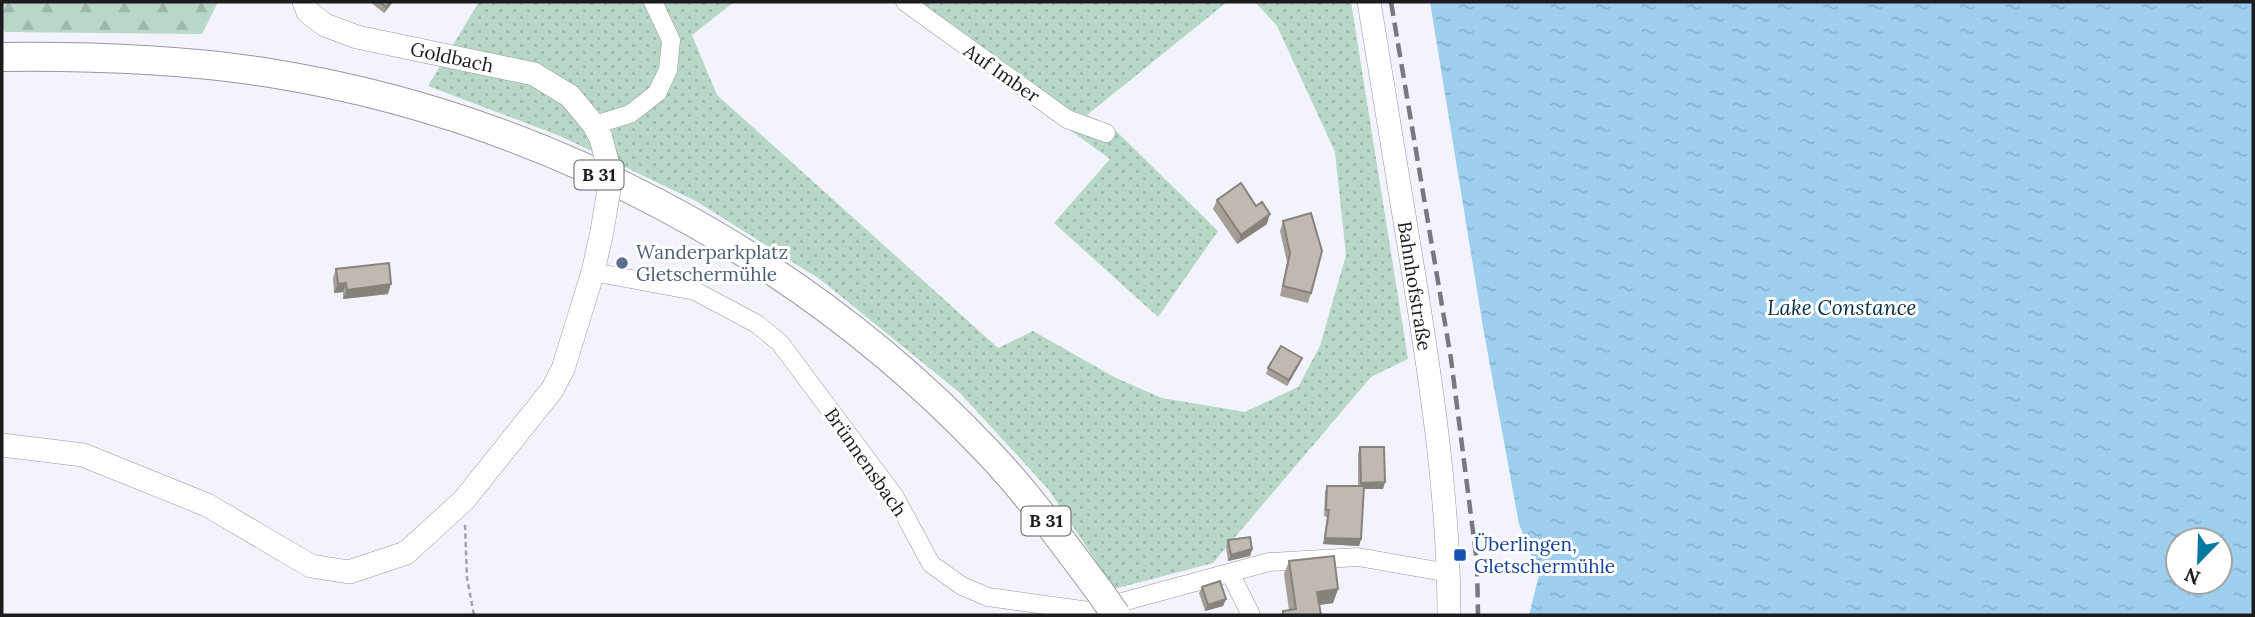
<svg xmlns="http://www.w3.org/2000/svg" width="2255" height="617" viewBox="0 0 2255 617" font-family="Lora,serif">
  <defs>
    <pattern id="grass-dots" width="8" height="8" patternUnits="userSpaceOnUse" patternTransform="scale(1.75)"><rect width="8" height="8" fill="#b7d7c7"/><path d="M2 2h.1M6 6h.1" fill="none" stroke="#9db8aa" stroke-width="1.8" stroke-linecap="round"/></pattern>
    <pattern id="forest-firs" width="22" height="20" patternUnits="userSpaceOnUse" patternTransform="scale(1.75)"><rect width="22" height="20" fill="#b7d7c7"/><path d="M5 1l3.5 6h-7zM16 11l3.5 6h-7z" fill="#9db8aa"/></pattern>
    <pattern id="water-ripples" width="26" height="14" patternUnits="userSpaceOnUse" patternTransform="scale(1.75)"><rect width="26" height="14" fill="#9ecfef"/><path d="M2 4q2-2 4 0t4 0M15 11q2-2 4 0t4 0" fill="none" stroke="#88b1cc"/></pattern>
  </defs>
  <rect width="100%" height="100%" fill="#f3f3fd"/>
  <path fill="url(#grass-dots)" d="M479,2H734L692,35L717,95L998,348L1033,331L1116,378L1162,398L1245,412L1298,387L1320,346L1346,255L1335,152L1277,26L1255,2H1351L1408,359L1371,377L1213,563L1114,589L1049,490L960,393L821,280L696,201L560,136L428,86Z
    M893,2H1227L1087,115L1113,128L1218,231L1158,317L1054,223L1110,159Z"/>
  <path fill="url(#forest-firs)" d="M2,2H218L202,34L5,32L2,28Z"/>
  <path fill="url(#water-ripples)" fill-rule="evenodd" d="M1430,2H2253V615H1529L1539,575L1519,524L1483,327ZM2178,540H2220V582H2178Z"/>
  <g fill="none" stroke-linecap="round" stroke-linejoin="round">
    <defs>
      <path id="minor" d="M905,2L1067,119L1106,133
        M594,125L630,114L657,93L668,70L671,40L653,2
        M593,272L695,291L757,324L780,343L895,497L931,564L962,586L988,597L1089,611L1269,562L1358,557L1449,573
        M1230,573L1251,615"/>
      <path id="tertiary" d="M304,2L308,12L325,25L357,37L534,74L570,96L594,125L601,138
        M1369,2C1384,93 1399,184 1414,276C1432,388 1449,501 1449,615
        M2,445L83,455L207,505L311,566L349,572L406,553L464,500L552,390L563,369L593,272L602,231"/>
      <path id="primary" d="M2,57C92,56 181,59 270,73C539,116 800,253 988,452C1029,495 1064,544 1100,592"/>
    </defs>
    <use href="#minor" stroke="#9797a0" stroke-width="19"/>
    <use href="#tertiary" stroke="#9797a0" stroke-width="24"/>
    <use href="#primary" stroke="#9797a0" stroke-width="30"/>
    <path stroke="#a2a2a9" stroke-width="2.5" stroke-dasharray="5 3.5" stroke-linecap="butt" d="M465,525L467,578L474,615"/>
    <use href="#minor" stroke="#fff" stroke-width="18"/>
    <use href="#tertiary" stroke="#fff" stroke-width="23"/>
    <use href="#primary" stroke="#fff" stroke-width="28"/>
    <path stroke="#78787e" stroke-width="4.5" stroke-dasharray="14 7" stroke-linecap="butt" d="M1391,2L1451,359L1477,563L1478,615"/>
    <defs>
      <path id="tertiary-bridge" d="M601,138L611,177L602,231"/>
      <path id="primary-bridge" d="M1100,592L1116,615"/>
    </defs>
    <use href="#tertiary-bridge" stroke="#9797a0" stroke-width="24" stroke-linecap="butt"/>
    <use href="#primary-bridge" stroke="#9797a0" stroke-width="30" stroke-linecap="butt"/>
    <use href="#tertiary-bridge" stroke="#fff" stroke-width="23"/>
    <use href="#primary-bridge" stroke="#fff" stroke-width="28"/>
  </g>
  <path fill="#a59f98" d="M370,2H393L384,13Z
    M1217,200L1267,224L1237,244L1213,209Z
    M1283,221L1311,293L1308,303L1280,296L1287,262L1280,231Z
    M336,269L388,294L343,299V292L334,293L333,278Z
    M1302,358L1299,365L1287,386L1266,374L1268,368Z
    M1360,447L1385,482L1383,489H1364L1361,539L1359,546L1323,544L1327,517L1324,516L1325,492L1327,486H1358V454Z
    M1228,540L1252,549L1250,556L1228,561L1226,547Z
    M1289,561L1338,589L1333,603L1319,605L1321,615H1281L1283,611L1289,610L1284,574Z
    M1202,587L1226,599L1223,606L1205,611L1199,593Z"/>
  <path fill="#86827c" d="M390,2H393L384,13L386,7Z
    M1270,214L1267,224L1237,244L1241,235Z
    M346,283L343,292L334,293L338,284Z
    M391,284L388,294L343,299L347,290Z
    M1302,358L1299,365L1287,386L1289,380Z
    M1385,482L1383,489H1359L1361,483Z
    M1325,538L1361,539L1359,546L1323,544Z
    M1252,549L1250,556L1228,561L1231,555Z
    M1338,589L1333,603L1312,606L1317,592Z
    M1226,599L1223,606L1205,611L1208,605Z"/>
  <path fill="#c0b9b1" stroke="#86827c" stroke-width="2" d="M380,2H390L386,7Z
    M1241,183L1256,206L1262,202L1270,214L1241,235L1217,200Z
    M1311,213L1322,251L1311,293L1283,286L1290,253L1283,221Z
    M389,263L391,284L347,290L346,283L338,284L336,269Z
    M1281,346L1302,358L1289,380L1268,368Z
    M1360,447H1384L1385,482L1361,483Z
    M1327,486H1364L1361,539L1325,538L1329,510H1326Z
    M1250,537L1252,549L1231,555L1228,540Z
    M1334,556L1338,589L1317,592L1321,615H1283V611L1296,609L1289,561Z
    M1220,581L1226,599L1208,605L1202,587Z"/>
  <circle fill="#5c6f8a" stroke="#fff" stroke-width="2.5" cx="622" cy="263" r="7"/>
  <rect fill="#1a4fb4" stroke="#fff" stroke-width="2.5" x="1453" y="548" width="14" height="14" rx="3.5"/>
  <g text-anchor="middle" stroke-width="6" stroke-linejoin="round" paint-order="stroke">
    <g fill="#fff" stroke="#606062" stroke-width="2">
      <rect x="574.5" y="160.5" width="49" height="29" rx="5"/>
      <rect x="1021.5" y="506.5" width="49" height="29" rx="5"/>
    </g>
    <g font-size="18" font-weight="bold" fill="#1c1c1f">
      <text x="599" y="181">B 31</text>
      <text x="1046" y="527">B 31</text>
    </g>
    <g font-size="19" fill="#1c1c1f" stroke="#fff">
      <text transform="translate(452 57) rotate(12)" y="7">Goldbach</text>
      <text transform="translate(1002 73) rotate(35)" y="7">Auf Imber</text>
      <text transform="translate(1415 286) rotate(81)" y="7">Bahnhofstraße</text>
      <text transform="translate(866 462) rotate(55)" y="7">Brünnensbach</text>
    </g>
    <g font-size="19" fill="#4e5e75" stroke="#fff" text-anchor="start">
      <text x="636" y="259">Wanderparkplatz<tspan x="636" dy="22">Gletschermühle</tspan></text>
    </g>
    <g font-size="19" fill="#164399" stroke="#fff" text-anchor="start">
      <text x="1474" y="551">Überlingen,<tspan x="1474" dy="22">Gletschermühle</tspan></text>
    </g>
    <g font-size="21" font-style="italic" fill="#042e43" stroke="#fff">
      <text x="1842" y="315">Lake Constance</text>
    </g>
  </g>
  <rect width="2255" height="617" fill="none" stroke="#1c1c1f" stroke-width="7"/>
  <g transform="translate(2199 561) rotate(203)"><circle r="33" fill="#ffffff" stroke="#a4a4a5" stroke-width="2"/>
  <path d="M0-5L12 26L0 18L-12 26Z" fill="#0079a1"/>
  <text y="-10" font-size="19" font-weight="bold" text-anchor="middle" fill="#1c1c1f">N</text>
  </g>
</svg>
